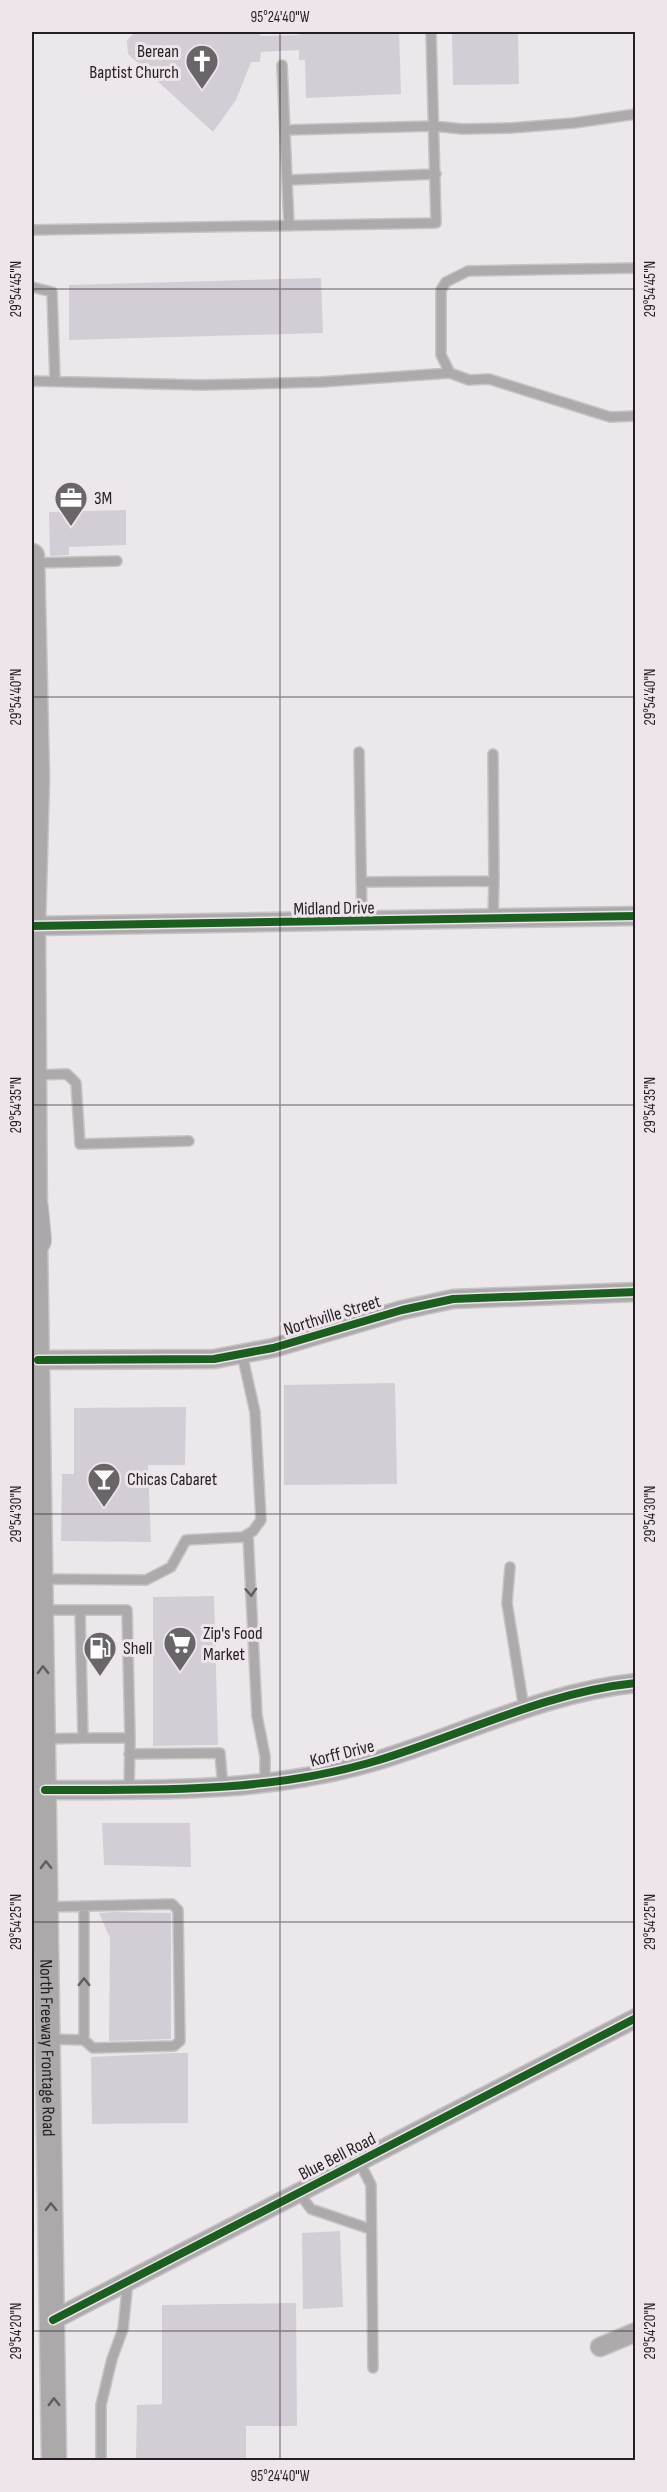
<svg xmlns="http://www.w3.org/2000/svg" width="667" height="2492" viewBox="0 0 667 2492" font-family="'Sofia Sans Condensed',sans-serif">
  <rect width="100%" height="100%" fill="#ece7eb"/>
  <path fill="#d3ced5" d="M135,32H261L260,36L300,35V32H399L401,94L306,98L305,60H299V50L261,52L260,62H251L236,100L213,132L128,54L127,40Z
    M452,32H518L519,84L453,85Z
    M321,278L323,333L69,340V285Z
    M126,510V545L69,547V555L50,556L49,512Z
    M395,1383L397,1484L284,1485V1385Z
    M186,1407L185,1465H148L151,1542L61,1541L62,1474H74V1408Z
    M214,1596L218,1745L153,1746V1597Z
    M102,1823H190L191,1867L104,1865Z
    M115,1912L171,1913V2039L109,2041L110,1938L99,1913Z
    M174,2053H188V2123L92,2124L91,2057Z
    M340,2231L343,2307L303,2309L302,2233Z
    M296,2303L297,2426H246V2460H136L137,2405L162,2404V2305Z"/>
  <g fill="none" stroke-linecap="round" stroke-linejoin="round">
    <defs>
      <path id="lane" d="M282,65L289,226
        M285,130L434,126L462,129L511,128L574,123L636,114
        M289,180L436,174
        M32,230L436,223L431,32
        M636,268L468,271L446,282L441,290V355L450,373L469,380L489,379L610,417L636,416
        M32,287L52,292L55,381
        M32,381L202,385L321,382L450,373
        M34,563L117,561
        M359,752L362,922
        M493,754L494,881
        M361,882L494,881L493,919
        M34,1075L67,1074L76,1083L80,1144L189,1141
        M248,1534L257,1716L265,1756V1784
        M510,1567L507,1603L524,1709
        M41,1579L146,1580L171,1567L186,1540L243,1537L253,1531L261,1520L255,1412L242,1354
        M42,1610H80L83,1738L44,1739
        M80,1610H127L130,1738H83
        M129,1754L220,1753L223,1788
        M129,1790L130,1738
        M48,1907L172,1904L178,1910L180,2041L174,2046L93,2048L84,2040L49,2039
        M84,1907V2040
        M359,2161L371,2185L373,2368
        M299,2193L311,2209L370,2229
        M101,2460V2405L112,2359L123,2329L128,2281"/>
      <path id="street" d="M33,926L636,916
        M38,1360L214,1359L273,1348L402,1310L453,1299L636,1292
        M45,1790C157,1790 270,1793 379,1760C464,1734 546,1692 636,1683
        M53,2320L636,2018
        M600,2347L636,2332"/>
      <g id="secondary">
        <path id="s1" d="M32,556L37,778L33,926L35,1240L54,2460"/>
      </g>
      <path id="highway" d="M32,1208L35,1240"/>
    </defs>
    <use href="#lane" stroke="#c7c4c6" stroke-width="12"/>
    <use href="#street" stroke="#c7c4c6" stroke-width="21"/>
    <use href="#secondary" stroke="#c7c4c6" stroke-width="27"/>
    <use href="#highway" stroke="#c7c4c6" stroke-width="34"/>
    <use href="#lane" stroke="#acaaab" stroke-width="9"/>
    <use href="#street" stroke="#acaaab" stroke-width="18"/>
    <use href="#secondary" stroke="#aba9aa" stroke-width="24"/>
    <use href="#highway" stroke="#aba7aa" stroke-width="32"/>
    <defs>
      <path id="cycleway" d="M33,926L636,916
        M38,1360L214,1359L273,1348L402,1310L453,1299L636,1292
        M45,1790C157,1790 270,1793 379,1760C464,1734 546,1692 636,1683
        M53,2320L636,2018"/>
    </defs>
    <use href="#cycleway" stroke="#eee5ec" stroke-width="11"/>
    <use href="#cycleway" stroke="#1b5e20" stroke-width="8"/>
  </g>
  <defs><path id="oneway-chevron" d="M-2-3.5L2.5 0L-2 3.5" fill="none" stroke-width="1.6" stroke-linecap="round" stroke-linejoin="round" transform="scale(1.5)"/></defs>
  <g stroke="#615e60">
    <use href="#oneway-chevron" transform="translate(251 1592) rotate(87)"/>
    <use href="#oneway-chevron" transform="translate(84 1982) rotate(-90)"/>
  </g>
  <g stroke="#605d5f">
    <use href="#oneway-chevron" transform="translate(43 1670) rotate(-91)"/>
    <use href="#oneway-chevron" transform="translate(46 1865) rotate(-91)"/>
    <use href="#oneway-chevron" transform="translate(51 2207) rotate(-91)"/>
    <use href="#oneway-chevron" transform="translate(54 2402) rotate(-91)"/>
  </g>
  <path fill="none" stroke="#231f22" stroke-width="1.5" stroke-opacity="0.45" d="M280,32V2460M32,289H636M32,697H636M32,1105H636M32,1514H636M32,1922H636M32,2331H636"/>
  <defs>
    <symbol id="church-pin" viewBox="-11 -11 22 30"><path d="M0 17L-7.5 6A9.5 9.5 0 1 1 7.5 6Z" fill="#696568" stroke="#eee5ec"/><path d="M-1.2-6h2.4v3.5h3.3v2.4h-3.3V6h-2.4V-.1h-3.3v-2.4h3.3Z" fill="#fff"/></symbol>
    <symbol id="office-pin" viewBox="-11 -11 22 30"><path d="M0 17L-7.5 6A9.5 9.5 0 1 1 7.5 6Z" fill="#696568" stroke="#eee5ec"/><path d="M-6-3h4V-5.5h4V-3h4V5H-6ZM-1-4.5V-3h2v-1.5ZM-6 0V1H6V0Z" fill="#fff"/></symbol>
    <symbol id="bar-pin" viewBox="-11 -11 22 30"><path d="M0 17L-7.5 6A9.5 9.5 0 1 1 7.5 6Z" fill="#696568" stroke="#eee5ec"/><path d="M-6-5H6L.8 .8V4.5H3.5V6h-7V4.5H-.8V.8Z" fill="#fff"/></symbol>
    <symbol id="supermarket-pin" viewBox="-11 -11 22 30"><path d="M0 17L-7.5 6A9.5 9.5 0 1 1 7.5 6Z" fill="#696568" stroke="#eee5ec"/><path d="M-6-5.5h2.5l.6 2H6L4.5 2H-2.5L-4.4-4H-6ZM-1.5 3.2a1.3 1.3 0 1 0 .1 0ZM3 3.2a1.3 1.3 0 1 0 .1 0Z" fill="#fff"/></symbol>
    <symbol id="fuel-pin" viewBox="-11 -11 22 30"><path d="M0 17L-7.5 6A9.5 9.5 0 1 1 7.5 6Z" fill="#696568" stroke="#eee5ec"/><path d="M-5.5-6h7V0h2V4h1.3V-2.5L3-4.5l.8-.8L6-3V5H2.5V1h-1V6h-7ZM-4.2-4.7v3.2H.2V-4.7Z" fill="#fff"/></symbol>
  </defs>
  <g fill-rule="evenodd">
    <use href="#church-pin" x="183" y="42" width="38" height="52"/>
    <use href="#office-pin" x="52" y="479" width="38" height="52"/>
    <use href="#bar-pin" x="85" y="1460" width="38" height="52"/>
    <use href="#supermarket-pin" x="161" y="1624" width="38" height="52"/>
    <use href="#fuel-pin" x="81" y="1629" width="38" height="52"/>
  </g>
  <g text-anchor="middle" stroke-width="6" stroke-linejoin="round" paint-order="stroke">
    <g font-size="18" fill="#231f22" stroke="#eee5ec" text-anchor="start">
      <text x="179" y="57" text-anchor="end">Berean<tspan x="179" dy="21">Baptist Church</tspan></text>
      <text x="94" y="504">3M</text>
      <text x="127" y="1485">Chicas Cabaret</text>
      <text x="203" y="1639">Zip's Food<tspan x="203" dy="21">Market</tspan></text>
      <text x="123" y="1654">Shell</text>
    </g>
    <g font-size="18" fill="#231f22" stroke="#eee5ec">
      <text transform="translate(334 908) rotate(-1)" y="6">Midland Drive</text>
      <text transform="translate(332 1315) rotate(-17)" y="6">Northville Street</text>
      <text transform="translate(342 1753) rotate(-14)" y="6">Korff Drive</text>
      <text dy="6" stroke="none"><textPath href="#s1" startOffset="1492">North Freeway Frontage Road</textPath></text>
      <text transform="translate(337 2156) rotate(-27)" y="6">Blue Bell Road</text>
    </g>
  </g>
  <rect width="667" height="2492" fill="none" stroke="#eee5ec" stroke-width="66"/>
  <rect x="33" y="33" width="601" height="2426" fill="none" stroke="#231f22" stroke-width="2"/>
  <g font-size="15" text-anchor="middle" fill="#231f22">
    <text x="280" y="22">95°24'40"W</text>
    <text transform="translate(16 289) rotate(-90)" y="5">29°54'45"N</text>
    <text transform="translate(650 289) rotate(-90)" y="5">29°54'45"N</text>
    <text transform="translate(16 697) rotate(-90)" y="5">29°54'40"N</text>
    <text transform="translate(650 697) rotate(-90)" y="5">29°54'40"N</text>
    <text transform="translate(16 1105) rotate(-90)" y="5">29°54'35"N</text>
    <text transform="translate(650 1105) rotate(-90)" y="5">29°54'35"N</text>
    <text transform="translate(16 1514) rotate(-90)" y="5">29°54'30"N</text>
    <text transform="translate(650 1514) rotate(-90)" y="5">29°54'30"N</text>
    <text transform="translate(16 1922) rotate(-90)" y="5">29°54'25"N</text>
    <text transform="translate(650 1922) rotate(-90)" y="5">29°54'25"N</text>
    <text transform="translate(16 2331) rotate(-90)" y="5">29°54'20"N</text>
    <text transform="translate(650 2331) rotate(-90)" y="5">29°54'20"N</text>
    <text x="280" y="2481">95°24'40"W</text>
  </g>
</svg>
